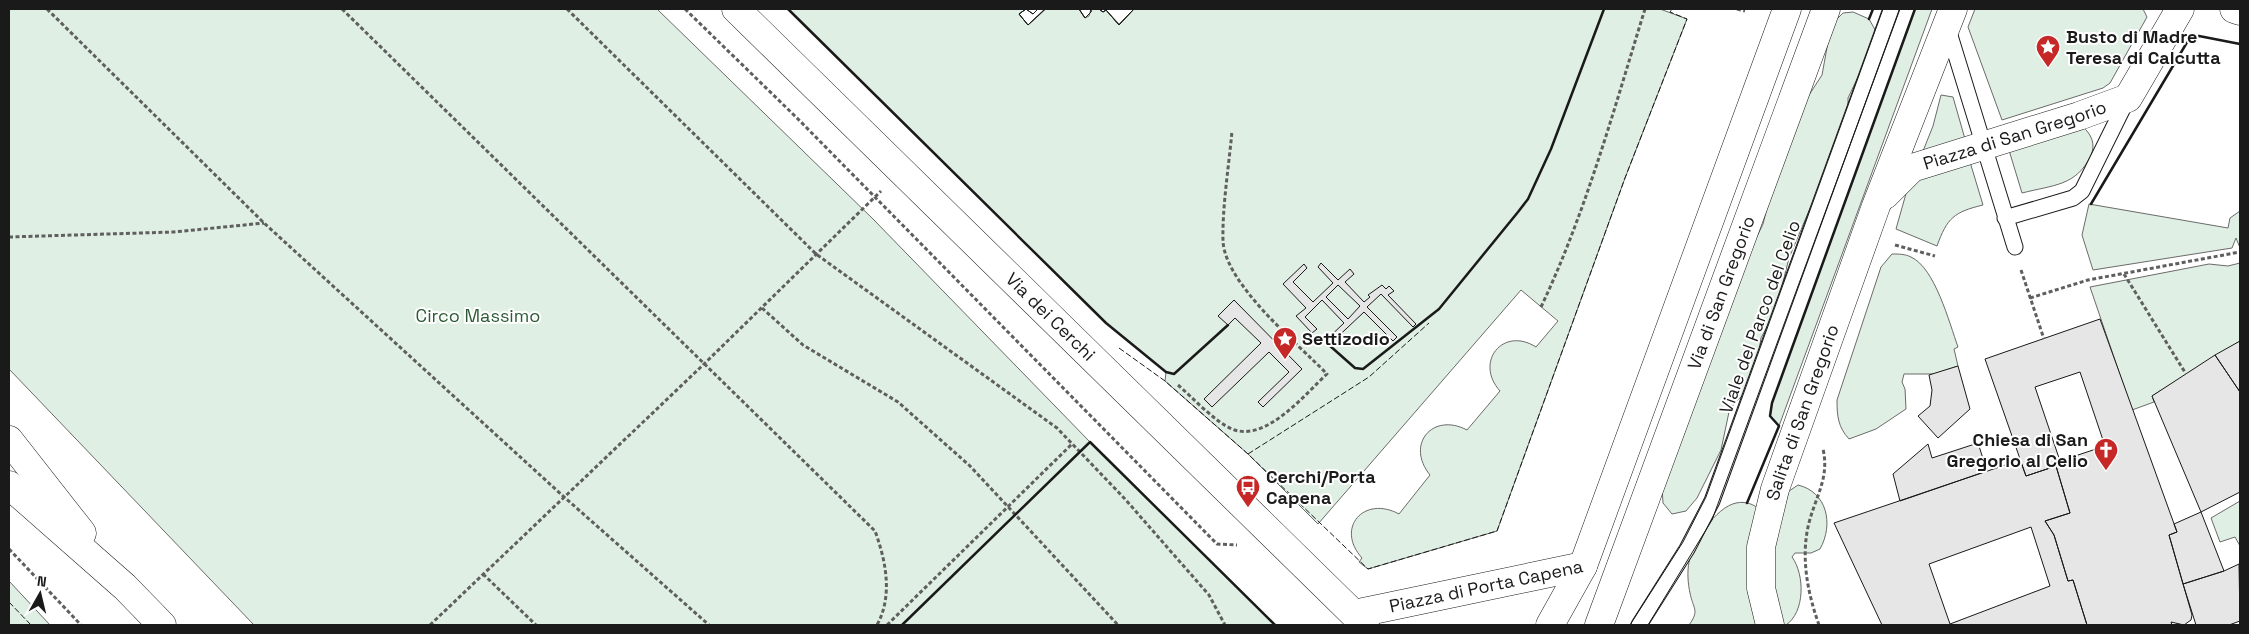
<svg xmlns="http://www.w3.org/2000/svg" width="2249" height="634" viewBox="0 0 2249 634" font-family="'Space Grotesk',sans-serif">
  <rect width="100%" height="100%" fill="#fff"/>
  <path fill="#e0efe3" stroke="#6a6a6a" d="M9,9H657L873,219L1090,442L1275,625H254L9,369Z
    M788,9H1026L1019,14L1028,25L1046,9H1079L1085,18L1089,16L1091,9H1099L1103,12L1106,10L1119,24L1134,9H1660L1687,19L1625,178L1497,531L1368,569L1359,562L1362,558C1335,528 1364,495 1399,514L1430,475C1405,444 1433,412 1467,430L1500,391C1474,362 1503,326 1536,347L1558,321L1521,290L1318,524L1248,454L1165,381L1166,372L1106,323Z
    M1915,9H1932L1779,426L1770,416L1772,403Z
    M1975,9H2143L2147,17L2110,83L2103,88L2002,120L1968,27Z
    M1853,12L1869,19L1878,35L1848,98V111L1825,173L1789,258L1776,310L1761,338L1757,364L1745,394L1735,402L1729,412L1721,450L1697,498L1686,511L1672,514L1663,503L1662,488L1721,333L1728,297L1763,224L1781,154L1809,95L1822,75L1830,31L1835,21L1843,13Z
    M1941,95L1953,97L1965,139L1923,151L1933,126Z
    M2083,127C2091,134 2096,144 2091,155C2077,186 2053,185 2022,193L2008,147Z
    M1970,162L1983,205C1954,212 1947,218 1937,246L1896,229L1909,183Z
    M2089,204L2228,228L2230,218L2240,211V248L2236,238L2232,248L2093,270L2082,235Z
    M1892,254C1899,254 1905,254 1911,257C1935,268 1949,322 1958,347L1954,349L1958,366L1934,374H1904L1902,382L1905,389L1906,409L1876,429L1849,439C1838,427 1837,416 1837,400L1881,267Z
    M2240,263V341L2152,396L2154,402L2132,410L2090,287L2209,264L2228,266Z
    M1798,485C1827,492 1834,524 1820,549L1811,553H1795L1792,557C1805,575 1805,612 1786,625H1689C1700,610 1693,609 1690,593C1688,584 1687,572 1689,562C1692,543 1716,507 1736,503C1746,501 1753,504 1761,510Z
    M2240,501V546L2235,537L2220,542L2211,518Z
    M9,581L50,625H9Z"/>
  <path fill="#e6e6e6" stroke="#1a1a1a" fill-rule="evenodd" d="M1026,9L1033,14L1038,9H1045L1028,25L1019,14Z
    M1026,9L1033,14L1038,9H1045L1028,25L1019,14Z
    M1079,9H1091V12L1085,18Z
    M1079,9H1091V12L1085,18Z
    M1099,9H1134L1119,25L1106,10L1103,12Z
    M1099,9H1134L1119,25L1106,10L1103,12Z
    M1321,263L1338,280L1350,269L1354,274L1345,282L1364,302L1370,297L1368,295L1382,285L1386,289L1389,286L1394,291L1388,295L1416,324L1413,327L1381,294L1367,307L1397,337L1393,341L1364,312L1329,345L1325,341L1344,323L1322,300L1305,317L1317,329L1312,333L1296,316L1306,308L1283,284L1304,264L1307,268L1293,282L1313,302L1333,283L1318,267ZM1338,285L1360,306L1348,319L1326,297Z
    M1234,300L1302,369L1263,407L1258,402L1289,372L1269,352L1212,407L1204,399L1261,343L1235,318L1228,325L1218,316Z
    M2100,319L2177,532L2169,535L2192,615L2191,620L2184,625L2171,622L2172,625H2087L2073,580L2068,581L2054,535L2045,521L2070,513L2056,466L2026,476L1985,359ZM2080,372L2105,446L2060,461L2035,387Z
    M2240,341V392L2215,355Z
    M2215,355L2240,392V492L2201,512L2152,396Z
    M1958,366L1970,409L1938,438L1918,416L1930,406L1932,390L1929,375Z
    M1978,443L1987,471L1900,501L1893,474L1928,444L1932,458Z
    M2020,460L2026,476L2056,466L2070,513L2045,521L2054,535L2068,581L2073,580L2087,625H1882L1834,523ZM2031,527L2050,586L1950,624L1929,564Z
    M2201,512L2224,571L2183,584L2169,535L2177,532L2174,524Z
    M2239,564L2240,621L2229,625H2196L2183,584L2224,571Z"/>
  <g fill="none" stroke-linecap="round" stroke-linejoin="round">
    <defs>
      <path id="service" d="M1947,26L2015,247
        M2005,218L2073,198L2082,191L2128,98
        M1639,625L1687,549L1712,501L1891,9"/>
      <g id="minor">
        <path d="M2234,9L2240,11"/>
        <path id="s1" d="M1885,195L1912,168L2079,116L2128,98L2180,9"/>
        <path id="s2" d="M1770,625L1761,588V547L1775,489L1876,206L1953,9"/>
      </g>
      <g id="tertiary">
        <path id="s3" d="M1354,614L1583,566"/>
      </g>
      <g id="secondary">
        <path id="s4" d="M736,9L1365,625"/>
        <path d="M9,440L82,533"/>
        <path d="M9,485L125,587L162,625"/>
        <path d="M1550,625L1583,566L1787,9"/>
        <path id="s5" d="M1599,625L1826,9"/>
      </g>
    </defs>
    <use href="#service" stroke="#1a1a1a" stroke-width="17"/>
    <use href="#minor" stroke="#1a1a1a" stroke-width="29"/>
    <use href="#tertiary" stroke="#1a1a1a" stroke-width="29"/>
    <use href="#secondary" stroke="#1a1a1a" stroke-width="29"/>
    <path stroke="#5f5f5f" stroke-width="3" stroke-dasharray="4 2.5" stroke-linecap="butt" d="M47,9L264,223L563,496L709,625
      M342,9L875,531C886,561 893,596 877,625
      M567,9L816,254L1057,428L1125,499L1209,595L1225,625
      M685,9L797,118L1217,544L1237,545
      M1737,9L1745,11
      M9,237L174,232L264,223
      M1895,245L1935,256
      M2021,270L2044,339
      M2124,274L2186,374
      M2030,298L2088,280L2240,252
      M1541,307C1586,212 1614,109 1645,9
      M762,308L803,345L898,402L970,466L1118,625
      M1178,385C1193,398 1215,422 1232,429C1266,443 1305,394 1327,374C1297,343 1225,284 1223,241C1222,208 1229,165 1232,131
      M9,549L81,625
      M483,574L536,625
      M430,625L703,365L881,191
      M887,625L1072,444
      M1819,625C1808,594 1801,560 1808,527C1814,499 1830,479 1823,449"/>
    <use href="#service" stroke="#fff" stroke-width="15"/>
    <use href="#minor" stroke="#fff" stroke-width="28"/>
    <use href="#tertiary" stroke="#fff" stroke-width="28"/>
    <use href="#secondary" stroke="#fff" stroke-width="28"/>
    <path stroke="#1a1a1a" stroke-width="1" d="M1630,625L1683,542L1706,497L1883,9
      M1648,625L1712,520L1900,9"/>
    <path stroke="#1a1a1a" stroke-width="1" stroke-dasharray="6 2.5" stroke-linecap="butt" d="M1119,348L1165,381L1248,454L1368,569L1497,531L1625,178L1687,19L1670,12L1672,9
      M1248,454L1369,377L1429,323
      M9,602L31,625"/>
    <path stroke="#1a1a1a" stroke-width="2.5" d="M788,9L1106,323L1166,372L1174,374L1228,325
      M1869,19L1873,9
      M2091,204L2189,39L2199,36L2240,44
      M1329,345L1355,368L1363,369L1439,309L1518,212L1528,199L1551,149L1604,9
      M1747,503L1779,426L1770,416L1772,403L1915,9
      M902,625L1090,442L1275,625"/>
  </g>
  <defs>
    <symbol id="sight-pin" viewBox="-11 -11 22 30"><path d="M0 17L-7.5 6A9.5 9.5 0 1 1 7.5 6Z" fill="#c62828" stroke="#fff"/><path d="M0-6L1.8-2.2L6-1.7L2.9 1.2L3.7 5.4L0 3.3L-3.7 5.4L-2.9 1.2L-6-1.7L-1.8-2.2Z" fill="#fff"/></symbol>
    <symbol id="church-pin" viewBox="-11 -11 22 30"><path d="M0 17L-7.5 6A9.5 9.5 0 1 1 7.5 6Z" fill="#c62828" stroke="#fff"/><path d="M-1.2-6h2.4v3.5h3.3v2.4h-3.3V6h-2.4V-.1h-3.3v-2.4h3.3Z" fill="#fff"/></symbol>
    <symbol id="bus-pin" viewBox="-11 -11 22 30"><path d="M0 17L-7.5 6A9.5 9.5 0 1 1 7.5 6Z" fill="#c62828" stroke="#fff"/><path d="M-5-6H5V4H4V6H2V4H-2V6H-4V4H-5ZM-3.5-4V0h7V-4ZM-3.5 1.2v1.5H-2V1.2ZM2 1.2v1.5H3.5V1.2Z" fill="#fff"/></symbol>
  </defs>
  <g fill-rule="evenodd">
    <use href="#sight-pin" x="2034" y="33" width="28" height="38"/>
    <use href="#sight-pin" x="1271" y="325" width="28" height="38"/>
    <use href="#church-pin" x="2092" y="436" width="28" height="38"/>
    <use href="#bus-pin" x="1234" y="473" width="28" height="38"/>
  </g>
  <g text-anchor="middle" stroke-width="4" stroke-linejoin="round" paint-order="stroke">
    <g font-size="18" font-weight="bold" fill="#1a1a1a" stroke="#fff" text-anchor="start">
      <text x="2066" y="43">Busto di Madre<tspan x="2066" dy="21">Teresa di Calcutta</tspan></text>
      <text x="1302" y="345">Settizodio</text>
      <text x="2088" y="446" text-anchor="end">Chiesa di San<tspan x="2088" dy="21">Gregorio al Celio</tspan></text>
      <text x="1266" y="483">Cerchi/Porta<tspan x="1266" dy="21">Capena</tspan></text>
    </g>
    <g font-size="18" fill="#1a1a1a" stroke="#fff">
      <text dy="6" stroke="none"><textPath href="#s1" startOffset="146">Piazza di San Gregorio</textPath></text>
      <text dy="6" stroke="none"><textPath href="#s5" startOffset="354">Via di San Gregorio</textPath></text>
      <text dy="6" stroke="none"><textPath href="#s4" startOffset="440">Via dei Cerchi</textPath></text>
      <text transform="translate(1760 317) rotate(-70)" y="6">Viale del Parco del Celio</text>
      <text dy="6" stroke="none"><textPath href="#s2" startOffset="220">Salita di San Gregorio</textPath></text>
      <text dy="6" stroke="none"><textPath href="#s3" startOffset="135">Piazza di Porta Capena</textPath></text>
    </g>
    <g font-size="18" fill="#2b5a34" stroke="#fff">
      <text x="478" y="322">Circo Massimo</text>
    </g>
  </g>
  <rect width="2249" height="634" fill="none" stroke="#1a1a1a" stroke-width="20"/>
  <g transform="translate(40 594) rotate(8)" stroke="#ffffff" stroke-width="4" paint-order="stroke">
  <path d="M0-4L9 19L0 12L-9 19Z" fill="#1a1a1a"/>
  <text y="-8" font-size="14" font-weight="bold" text-anchor="middle" fill="#1a1a1a">N</text>
  </g>
</svg>
